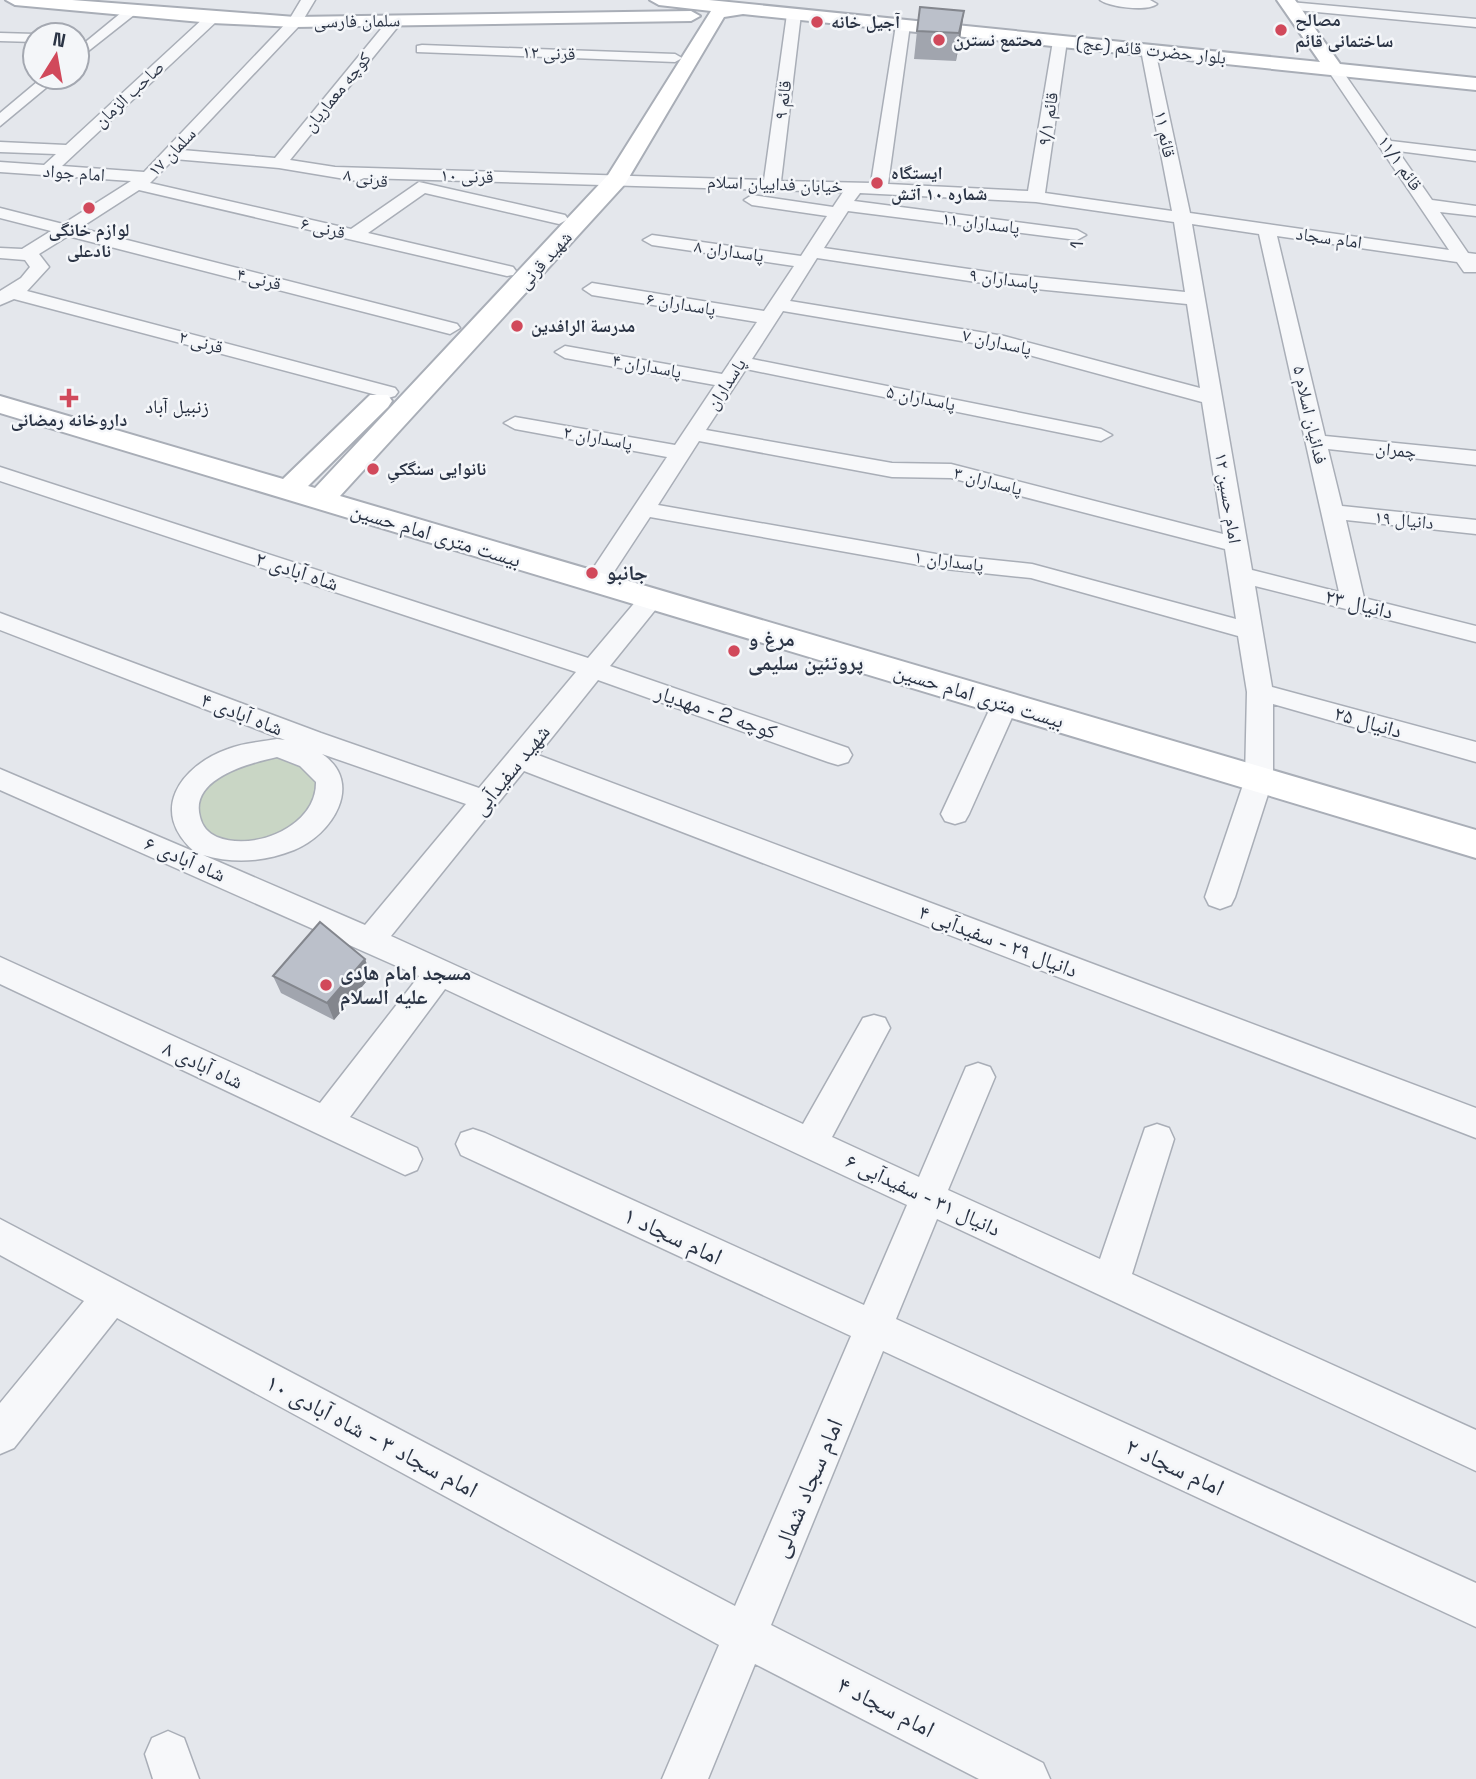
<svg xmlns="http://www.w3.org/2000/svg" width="1476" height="1779" viewBox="0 0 1476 1779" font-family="'Space Grotesk','Noto Naskh Arabic',sans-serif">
  <rect width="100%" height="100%" fill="#e4e7ec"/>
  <path fill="#c9d6c5" d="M268,754L303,763L319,786C316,795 313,810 306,817C278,844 232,851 200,829L192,802L211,774Z"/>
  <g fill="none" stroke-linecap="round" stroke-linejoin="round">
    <defs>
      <path id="street" d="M301,0H315L300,25L182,150L275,158L390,18H400V24L290,160L335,167L764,180L787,14L794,10L801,14L781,181L871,183L896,25L903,21L910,25L888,184L1028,191L1053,41L1060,37L1067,41L1045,193L1172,211L1141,50L1148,46L1155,50L1190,213L1449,250L1327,69L1334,65L1339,66L1391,141L1476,151V161L1398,151L1432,200L1476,206V216L1440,212L1468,253L1476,254V272H1464L1457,262L1277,236L1325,436L1476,451V465L1328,449L1342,506L1476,520V534L1346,520L1364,598L1476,626V642L1255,586L1272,687L1476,742V762L1273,704V779L1235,897L1231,905L1220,909L1209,905L1205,897L1245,779L1247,692L1238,636L1031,578L936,568L650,517L604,587H588L584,582L667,457L515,429L504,423L515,417L675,445L715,385L565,358L555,352L565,346L722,374L757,322L592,295L583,289L592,283L764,311L794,266L652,245L643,240L652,235L801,256L827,216L752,205L744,200L752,195L833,207L843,192L364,178L357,181L279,168L174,159L150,183L351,229L419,182L565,215L568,219L559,224L425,193L368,233L513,267L516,271L513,275L507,276L139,190L80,228L457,324L460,328L450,334L68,236L39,254L49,267L27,291L395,388L398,392L395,396L388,398L14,299L0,305V291L21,278L30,267L25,260L0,258V248L22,249L51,231L0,218V208L63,224L131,181L0,172V162L44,165L56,154L0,152V142L66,145L207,15H217V21L62,166L144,172L289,20ZM860,193L1036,202L1174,222L1185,292L996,273L824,248L848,211L1077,240L1086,235L1077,230L854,201ZM1192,224L1259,234L1339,592L1252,570ZM817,258L996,285L1187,304L1200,388L1004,336L790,301ZM783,311L1003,348L1202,402L1223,534L951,464L892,463L706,430L746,369L1101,441L1112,435L1101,429L752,359ZM699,441L892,477L951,478L1225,549L1236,619L1032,564L936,554L658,505Z
        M1100,0H1150L1157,4C1147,12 1110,7 1100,0Z
        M1290,2L1476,19V27L1285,9V3Z
        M127,8L139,11L77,60V49Z
        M0,33L35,34L40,35H35V42L0,41Z
        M422,45L675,54L682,58L675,62L417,52V46Z
        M43,77H59L0,126V113Z
        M0,467L588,658L642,594H660L663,599L660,604L610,666L848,748L852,755L848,762L838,765L828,762L598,680L538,755L1476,1108V1138L524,771L391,936L803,1124L863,1018L874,1015L885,1018L890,1028L832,1137L919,1177L966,1067L978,1063L990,1067L995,1077L948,1190L1100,1259L1145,1128L1157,1124L1169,1128L1174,1139L1132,1274L1476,1430V1471L937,1219L896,1319L1476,1583V1627L883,1351L771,1625L1043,1763L1050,1779H979L755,1664L708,1779H662L719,1645L117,1318L14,1448L0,1454V1403L84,1301L0,1255V1219L735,1606L851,1336L461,1155L456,1144L461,1133L473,1129L485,1133L864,1305L907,1205L445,989L350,1117L417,1148L422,1159L417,1170L405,1175L0,984V957L320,1103L419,976L0,790V769L195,852C148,812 180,766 228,749C243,743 261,742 277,739L285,740L0,630V613L321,733L479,788L576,672L0,481ZM322,754L466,804L365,925L203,855C234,864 264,862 294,850C332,835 365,783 322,754ZM277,757L300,766L316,782C317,826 255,852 217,837C208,833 202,826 200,817C189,778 251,763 277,757Z
        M1005,695L1014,698L1018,704L969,814L965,821L955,824L945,821L941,814L992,704L996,698Z
        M168,1731L184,1738L199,1779H153L145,1754L152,1738Z"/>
      <path id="secondary" d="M6,0H72L295,17L691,11L700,16L691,21L295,27L212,23L15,5Z
        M650,0H709L1320,62L1277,0H1295L1340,64L1476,78V90L743,14L724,17L625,184L340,496L1476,830V858L0,413V396L283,479L370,395H388L392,401L388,407L308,486L315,488L608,175L711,11L659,5Z"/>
    </defs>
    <use href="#street" stroke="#a9aeb7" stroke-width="3"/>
    <use href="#secondary" stroke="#a9aeb7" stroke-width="4"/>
    <use href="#street" fill="#f7f8fa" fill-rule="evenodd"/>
    <use href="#secondary" fill="#fff" fill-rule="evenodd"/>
  </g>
  <path fill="#a1a5ae" d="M964,11L960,39L956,61L914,59L917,31Z
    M365,959L371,976L334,1020L281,993L273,976Z"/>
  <path fill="#83868d" d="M964,11L960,39L956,61L959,33Z
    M365,959L371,976L334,1020L327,1003Z"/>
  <path fill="#bbc0ca" stroke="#83868d" stroke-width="2" d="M920,7L964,11L959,33L917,31Z
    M320,922L365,959L327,1003L273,976Z"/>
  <g fill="#d1495b" stroke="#f4f6f9" stroke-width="2.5">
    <circle cx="817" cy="22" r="7"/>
    <circle cx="1281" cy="30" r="7"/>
    <circle cx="939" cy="40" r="7"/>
    <circle cx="877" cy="183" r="7"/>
    <circle cx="89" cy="208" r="7"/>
    <circle cx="517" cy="326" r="7"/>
    <path d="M65.5 387.5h7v7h7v7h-7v7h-7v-7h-7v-7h7z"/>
    <circle cx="373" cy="469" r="7"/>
    <circle cx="592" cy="573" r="7"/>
    <circle cx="734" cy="651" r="7"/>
    <circle cx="326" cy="985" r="7"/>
  </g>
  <g text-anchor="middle" stroke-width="5" stroke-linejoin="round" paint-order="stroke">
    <g font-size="18" font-weight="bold" fill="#2b3445" stroke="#f4f6f9" text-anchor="start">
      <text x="1295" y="26">مصالح<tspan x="1295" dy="21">ساختمانی قائم</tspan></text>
      <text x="831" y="28">آجیل خانه</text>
      <text x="953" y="46">محتمع نسترن</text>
      <text x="891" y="179">ایستگاه<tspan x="891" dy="21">شماره ۱۰ آتش</tspan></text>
      <text x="89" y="236" text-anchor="middle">لوازم خانگی<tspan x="89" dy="21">نادعلی</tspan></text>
      <text x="531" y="332">مدرسة الرافدین</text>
      <text x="69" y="426" text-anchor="middle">داروخانه رمضانی</text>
      <text x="387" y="475">نانوایی سنگکیِ</text>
    </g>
    <g font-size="18" fill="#2b3445" stroke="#f4f6f9">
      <text transform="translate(357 21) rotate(-1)" y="6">سلمان فارسی</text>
      <text transform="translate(1151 50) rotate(6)" y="6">بلوار حضرت قائم (عج)</text>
      <text transform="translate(549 53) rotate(2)" y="6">قرنی ۱۲</text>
      <text transform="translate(337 92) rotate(-51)" y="6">کوچه معماریان</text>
      <text transform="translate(129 94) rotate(-43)" y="6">صاحب الزمان</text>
      <text transform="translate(783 100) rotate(-83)" y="6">قائم ۹</text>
      <text transform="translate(1048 119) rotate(-81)" y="6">قائم ۹/۱</text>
      <text transform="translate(1165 134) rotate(79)" y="6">قائم ۱۱</text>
      <text transform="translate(172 152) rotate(-46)" y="6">سلمان ۱۷</text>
      <text transform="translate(1400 163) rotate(55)" y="6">قائم ۱۱/۱</text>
      <text transform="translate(74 173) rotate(4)" y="6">امام جواد</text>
      <text transform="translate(467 176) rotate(2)" y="6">قرنی ۱۰</text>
      <text transform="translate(366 178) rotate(10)" y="6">قرنی ۸</text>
      <text transform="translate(775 184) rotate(2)" y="6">خیابان فداییان اسلام</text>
      <text transform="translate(981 223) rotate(7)" y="6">پاسداران ۱۱</text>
      <text transform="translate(323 228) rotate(13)" y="6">قرنی ۶</text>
      <text transform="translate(1329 238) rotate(8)" y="6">امام سجاد</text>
      <text transform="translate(1077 245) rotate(-87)" y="6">1</text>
      <text transform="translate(729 251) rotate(8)" y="6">پاسداران ۸</text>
      <text transform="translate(545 260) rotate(-48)" y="6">شهید قرنی</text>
      <text transform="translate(259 279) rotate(14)" y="6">قرنی ۴</text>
      <text transform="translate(1004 279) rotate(7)" y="6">پاسداران ۹</text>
      <text transform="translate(681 304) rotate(9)" y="6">پاسداران ۶</text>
      <text transform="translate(201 342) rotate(15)" y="6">قرنی ۲</text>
      <text transform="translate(997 342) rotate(12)" y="6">پاسداران ۷</text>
      <text transform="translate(647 366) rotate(10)" y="6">پاسداران ۴</text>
      <text transform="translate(726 384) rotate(-57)" y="6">پاسداران</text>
      <text transform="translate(921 398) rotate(11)" y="6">پاسداران ۵</text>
      <text transform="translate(1310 415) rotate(77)" y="6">فدائیان اسلام ۵</text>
      <text transform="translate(598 438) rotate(10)" y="6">پاسداران ۲</text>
      <text transform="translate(1396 450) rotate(6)" y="6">چمران</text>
      <text transform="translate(988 481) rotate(14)" y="6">پاسداران ۳</text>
      <text transform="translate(1228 498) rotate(81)" y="6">امام حسین ۱۲</text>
      <text transform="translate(1404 520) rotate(6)" y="6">دانیال ۱۹</text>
      <text transform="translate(949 561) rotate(7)" y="6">پاسداران ۱</text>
    </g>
    <g font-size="19" fill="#1d2536" stroke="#f4f6f9">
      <text x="177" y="413">زنبیل آباد</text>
    </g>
    <g font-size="21" fill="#2b3445" stroke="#f4f6f9">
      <text transform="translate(436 535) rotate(17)" y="7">بیست متری امام حسین</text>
      <text transform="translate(297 571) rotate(18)" y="7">شاه آبادی ۲</text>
      <text transform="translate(1359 604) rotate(14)" y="7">دانیال ۲۳</text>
      <text transform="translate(979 696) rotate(17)" y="7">بیست متری امام حسین</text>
      <text transform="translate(716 712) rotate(19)" y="7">کوچه 2 - مهدیار</text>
      <text transform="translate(242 714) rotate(21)" y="7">شاه آبادی ۴</text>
      <text transform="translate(1368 722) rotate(16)" y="7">دانیال ۲۵</text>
      <text transform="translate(511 770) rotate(-51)" y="7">شهید سفیدآبی</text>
      <text transform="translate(185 859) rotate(23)" y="7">شاه آبادی ۶</text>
      <text transform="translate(998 941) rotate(21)" y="7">دانیال ۲۹ - سفیدآبی ۴</text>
      <text transform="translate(203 1065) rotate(25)" y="7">شاه آبادی ۸</text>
      <text transform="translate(923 1195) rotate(25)" y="7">دانیال ۳۱ - سفیدآبی ۶</text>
    </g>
    <g font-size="21" font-weight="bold" fill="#2b3445" stroke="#f4f6f9" text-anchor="start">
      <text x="606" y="580">جانبو</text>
      <text x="748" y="646">مرغ و<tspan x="748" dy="24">پروتئین سلیمی</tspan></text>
      <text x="340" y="980">مسجد امام هادی<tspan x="340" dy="24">علیه السلام</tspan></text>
    </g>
    <g font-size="24" fill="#2b3445" stroke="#f4f6f9">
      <text transform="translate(673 1236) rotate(25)" y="8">امام سجاد ۱</text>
      <text transform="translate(372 1436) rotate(28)" y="8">امام سجاد ۳ - شاه آبادی ۱۰</text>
      <text transform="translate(1175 1467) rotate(25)" y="8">امام سجاد ۲</text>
      <text transform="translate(807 1488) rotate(-67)" y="8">امام سجاد شمالی</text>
      <text transform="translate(886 1707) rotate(27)" y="8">امام سجاد ۴</text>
    </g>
  </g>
  <g transform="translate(56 56) rotate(11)"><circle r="33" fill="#f4f6f9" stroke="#a4a8b1" stroke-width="2"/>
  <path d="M0-5L12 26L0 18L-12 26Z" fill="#d1495b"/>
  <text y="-10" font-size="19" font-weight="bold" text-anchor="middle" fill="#2b3445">N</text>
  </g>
</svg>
